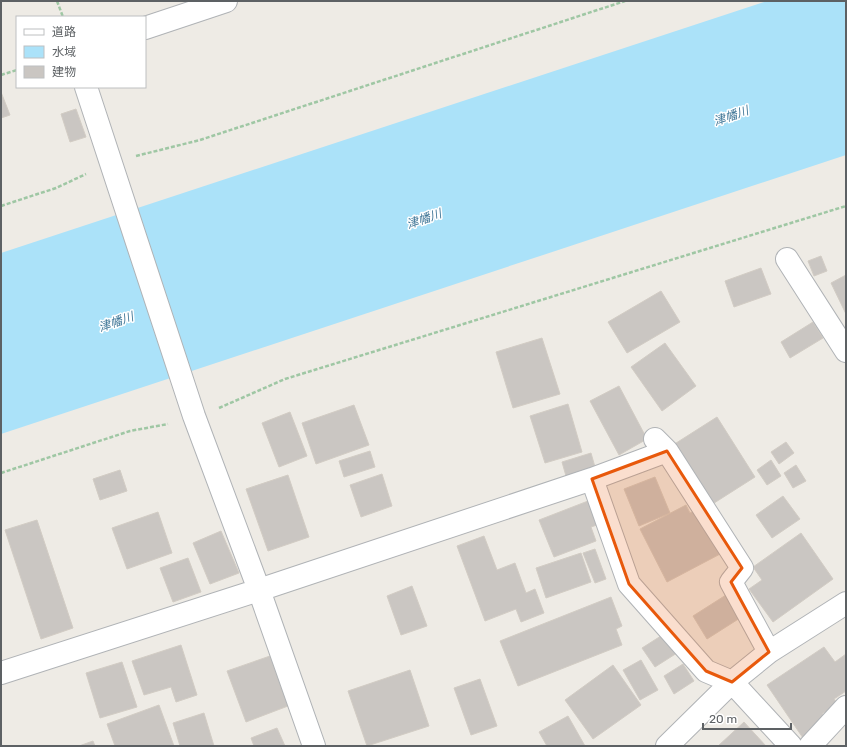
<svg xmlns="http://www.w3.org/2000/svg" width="847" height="747" viewBox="0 0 847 747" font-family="Rubik,'Noto Sans JP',sans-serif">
  <rect width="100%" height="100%" fill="#eeebe5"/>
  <path fill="#abe2f9" d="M767,1H846V155L1,434V253Z"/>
  <path fill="#cac6c2" stroke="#d2ccc4" d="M1,92L10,115L1,118Z
    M76,109L86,137L70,142L61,114Z
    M821,256L827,271L814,276L808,261Z
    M761,268L771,294L734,307L725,281Z
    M846,275V314L831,283Z
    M661,291L680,322L627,353L608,322Z
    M813,322L823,338L790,358L781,342Z
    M542,338L560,394L513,408L496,352Z
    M665,343L696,386L662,411L631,367Z
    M619,386L647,439L619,455L590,401Z
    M568,404L582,452L545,463L530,416Z
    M354,405L369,445L316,464L302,423Z
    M290,412L307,456L279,467L262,423Z
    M717,417L755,477L711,505L673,445Z
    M786,442L794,453L779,464L771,452Z
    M370,451L375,467L344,477L339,461Z
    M591,453L595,467L566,476L562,462Z
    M771,460L781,476L767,485L757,470Z
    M796,465L806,481L793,488L784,473Z
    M120,470L127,491L100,500L93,479Z
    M382,474L392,506L361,517L350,485Z
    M288,475L309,537L268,551L246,489Z
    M655,477L670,513L639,526L624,489Z
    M783,496L800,519L772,538L756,515Z
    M588,501L597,525L591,527L596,541L554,557L539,520Z
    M686,505L690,513L699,509L722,553L667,582L640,529Z
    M158,512L172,553L127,569L112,528Z
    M37,520L73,628L41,639L5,530Z
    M221,531L239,573L210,584L193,543Z
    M801,533L833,579L773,622L749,589L762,580L753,567Z
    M484,536L497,570L515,563L526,593L535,589L544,613L521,622L516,609L485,621L457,546Z
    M595,549L606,579L595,583L583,553Z
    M581,553L591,582L546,598L536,568Z
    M188,558L201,592L173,602L160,568Z
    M412,586L427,626L401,635L387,596Z
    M726,595L740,618L707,639L693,616Z
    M611,597L622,626L616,629L622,645L518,686L500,641Z
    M664,634L677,653L655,667L642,648Z
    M181,645L197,695L176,702L171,687L144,695L132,661Z
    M824,647L835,662L846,654V691L834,699L837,703L822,714L827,721L803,738L767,685Z
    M270,656L288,706L246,722L227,671Z
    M641,660L658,690L640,700L623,670Z
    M122,662L137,707L100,718L86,673Z
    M683,664L694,681L674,694L664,676Z
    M613,665L641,705L593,739L565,700Z
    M410,670L429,726L367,746L348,691Z
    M480,679L497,726L471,735L454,688Z
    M159,705L174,746H115L107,724Z
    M204,713L214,746H180L173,723Z
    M568,716L585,746H547L539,732Z
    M744,722L766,746H718Z
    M277,728L285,746H254L251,738Z
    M93,741L95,746H79Z"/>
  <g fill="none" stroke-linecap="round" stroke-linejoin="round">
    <defs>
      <path id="minor" d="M145,28L226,1
        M86,87L194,416L259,590L314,746
        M787,259L846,351
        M655,439L667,451L742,568L731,582L769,652
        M592,479L629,584L706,671L732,682L791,746
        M1,673L259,590L592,479L667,451
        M667,746L732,682L769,652L846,603
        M810,746L846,707"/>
    </defs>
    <use href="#minor" stroke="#b0b3b6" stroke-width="24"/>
    <path stroke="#9fc7a4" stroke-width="2.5" stroke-dasharray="4 2" stroke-linecap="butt" d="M57,1L63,17
      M1,75L17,70
      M136,156L200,140L625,1
      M1,206L56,188L86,174
      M219,408L285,379L846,206
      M1,473L130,431L168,424"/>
    <use href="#minor" stroke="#fff" stroke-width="22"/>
  </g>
  <path fill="#e8590c" fill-opacity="0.2" stroke="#e8590c" stroke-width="3" stroke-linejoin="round" d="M667,451L742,568L731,582L769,652L732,682L706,671L629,584L592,479Z"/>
  <g text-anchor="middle" stroke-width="3" stroke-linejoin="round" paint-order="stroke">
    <g font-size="12" font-style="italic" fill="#437999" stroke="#fff">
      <text transform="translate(731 116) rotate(-19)" y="4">津幡川</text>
      <text transform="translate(424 219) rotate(-19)" y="4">津幡川</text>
      <text transform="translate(116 322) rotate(-19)" y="4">津幡川</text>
    </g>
  </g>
  <rect width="847" height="747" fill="none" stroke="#5d6164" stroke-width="4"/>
  <rect x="16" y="16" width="130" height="72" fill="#ffffff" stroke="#bec0c1"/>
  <rect x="24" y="29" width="20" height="6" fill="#ffffff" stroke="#bec0c1"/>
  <text x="52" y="36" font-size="12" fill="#5d6164">道路</text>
  <rect x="24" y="46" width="20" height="12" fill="#abe2f9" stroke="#bec0c1"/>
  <text x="52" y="56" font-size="12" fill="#5d6164">水域</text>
  <rect x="24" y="66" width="20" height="12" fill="#cac6c2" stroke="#bec0c1"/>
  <text x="52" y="76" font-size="12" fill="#5d6164">建物</text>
  <path d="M703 723v6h88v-6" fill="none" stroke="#5d6164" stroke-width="2"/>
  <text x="709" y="723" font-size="12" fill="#5d6164" stroke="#ffffff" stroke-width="3" paint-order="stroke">20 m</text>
</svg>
